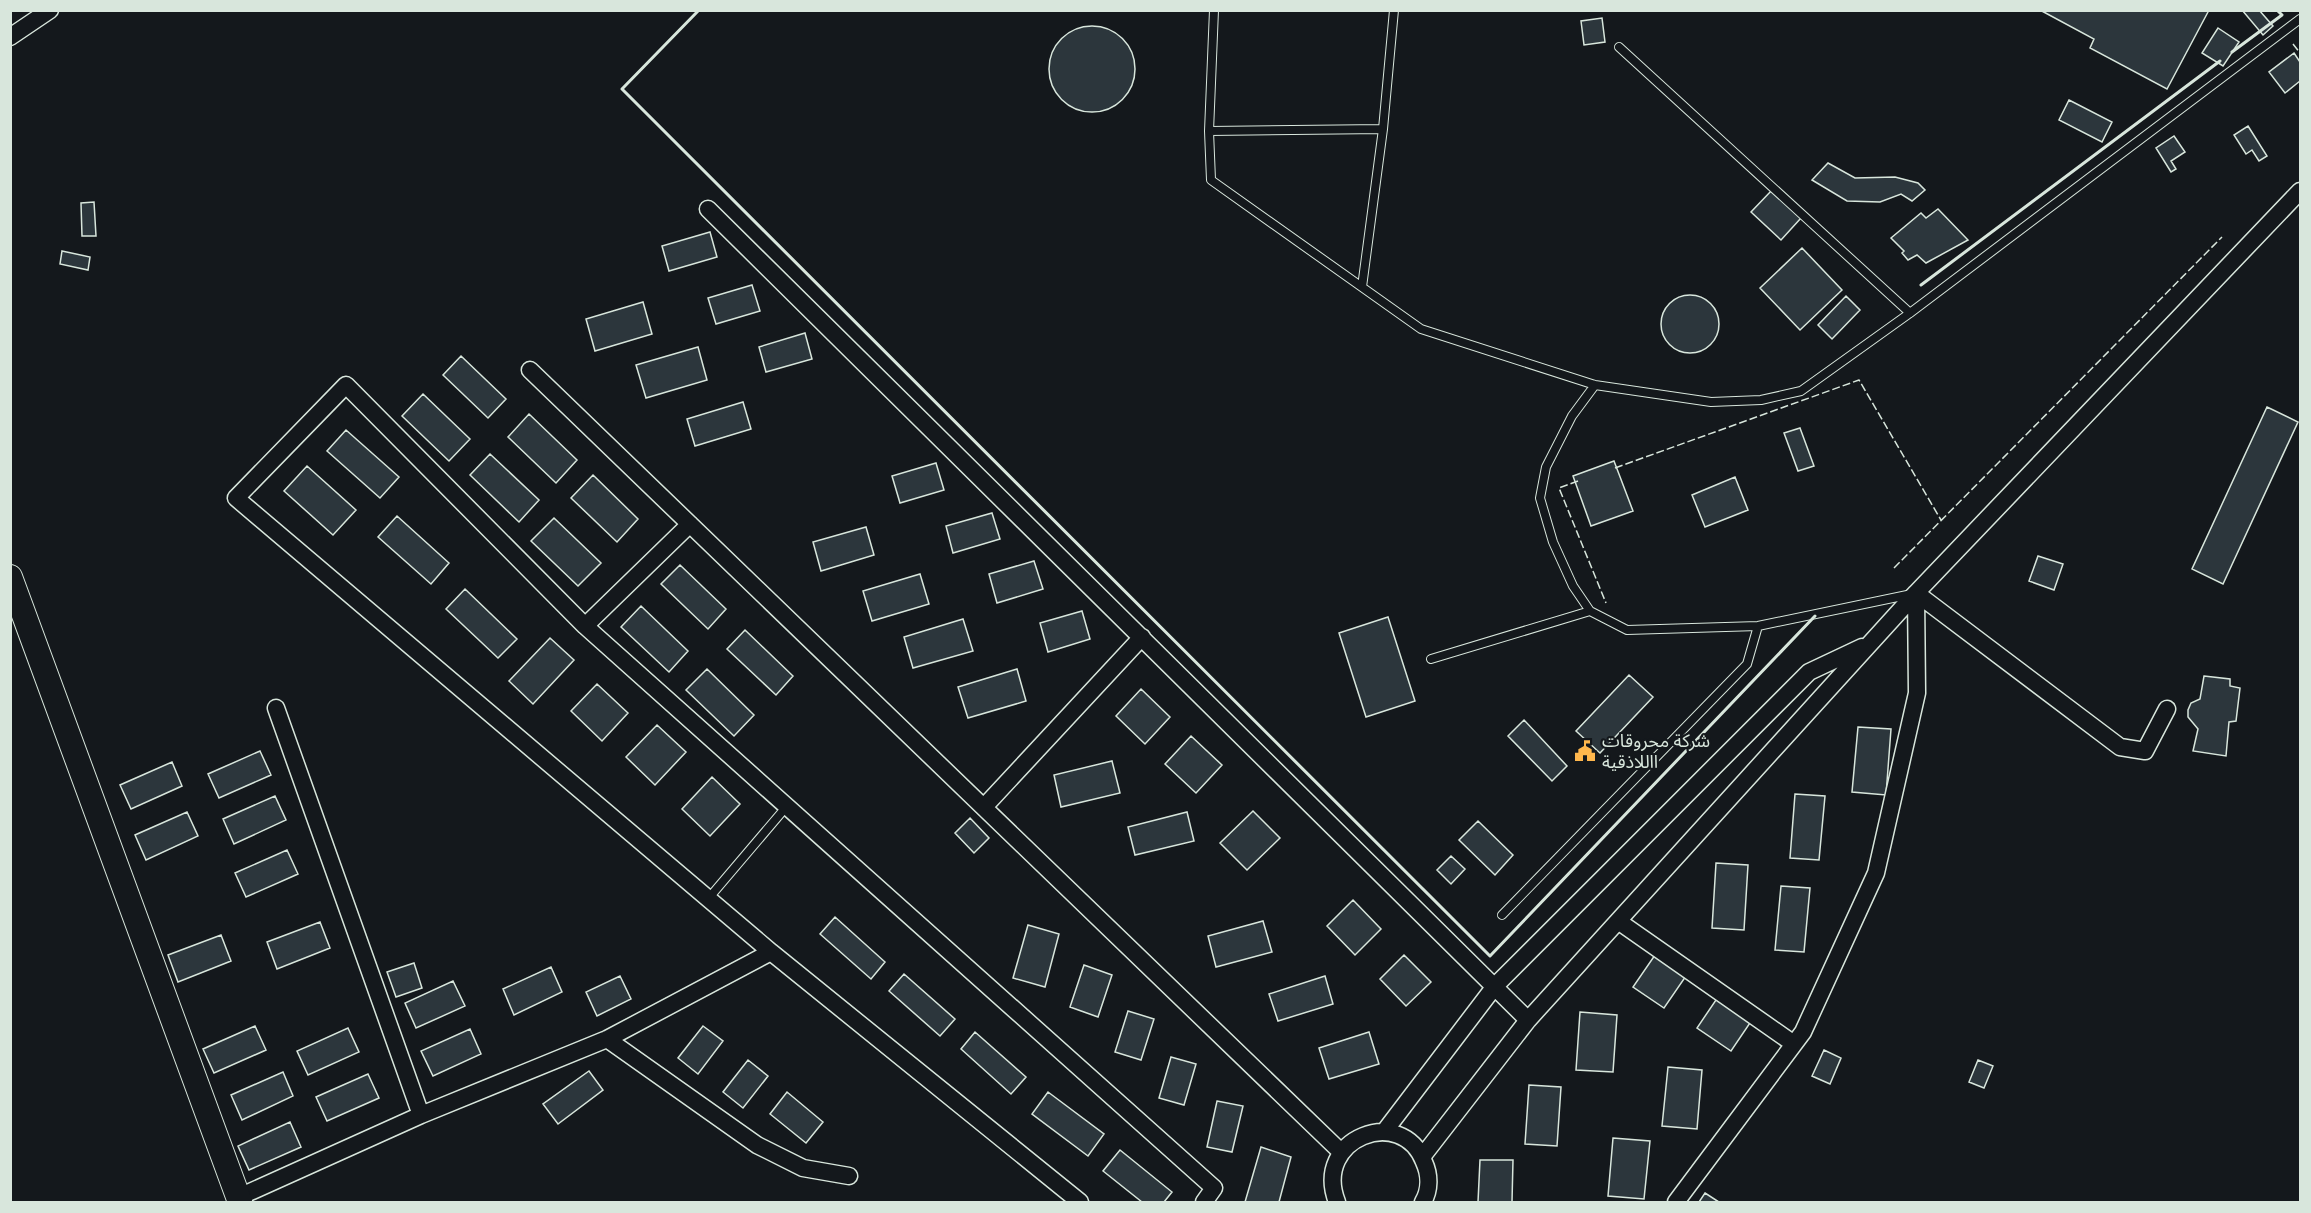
<svg xmlns="http://www.w3.org/2000/svg" width="2311" height="1213" viewBox="0 0 2311 1213" font-family="'IBM Plex Sans','Noto Sans Arabic',sans-serif">
  <rect width="100%" height="100%" fill="#14181c"/>
  <path fill="#2c363c" stroke="#d8e6dc" stroke-width="1.5" d="M2040,10H2206L2208,12L2167,89L2090,48L2094,39Z
    M2242,10H2259L2273,26L2263,35Z
    M1602,18L1605,42L1584,45L1581,21Z
    M1049 69a43 43 0 1 1 86 0a43 43 0 1 1-86 0Z
    M2218,28L2239,42L2223,66L2202,53Z
    M2294,53L2300,62V81L2285,93L2269,72Z
    M2069,100L2112,122L2102,142L2059,120Z
    M2248,126L2267,156L2259,161L2252,150L2246,154L2234,135Z
    M2174,136L2185,152L2171,161L2176,169L2171,172L2156,148Z
    M1828,163L1855,178L1895,177L1918,183L1925,190L1912,201L1901,194L1880,202L1847,201L1812,180Z
    M1772,190L1801,218L1781,240L1751,212Z
    M94,202L96,236H82L81,203Z
    M1938,209L1968,240L1926,263L1917,255L1908,260L1902,253L1904,251L1891,238L1921,213L1926,218Z
    M710,232L717,257L669,271L662,246Z
    M1802,248L1842,290L1800,330L1760,288Z
    M62,251L90,257L88,270L60,264Z
    M752,285L760,311L716,324L708,298Z
    M1661 324a29 29 0 1 1 58 0a29 29 0 1 1-58 0Z
    M1846,296L1860,310L1832,339L1818,325Z
    M643,302L652,334L595,351L586,319Z
    M805,333L812,359L766,372L759,347Z
    M698,347L707,380L646,398L636,365Z
    M461,356L506,399L488,418L443,375Z
    M423,394L470,439L449,461L402,416Z
    M743,402L751,429L695,446L687,419Z
    M2267,407L2298,422L2223,584L2192,569Z
    M529,414L577,460L556,483L508,437Z
    M1800,428L1814,466L1798,471L1784,433Z
    M346,430L399,477L380,498L327,451Z
    M490,454L539,500L519,522L470,475Z
    M1614,461L1633,511L1591,526L1573,476Z
    M936,463L944,490L900,503L892,476Z
    M307,466L356,510L333,535L284,491Z
    M593,475L638,519L617,542L571,498Z
    M1735,477L1748,510L1705,527L1692,495Z
    M992,513L1000,539L953,553L946,526Z
    M397,516L449,563L431,584L378,537Z
    M554,518L601,563L578,586L531,541Z
    M866,527L874,555L821,571L813,542Z
    M2038,556L2063,564L2054,590L2029,581Z
    M1034,561L1043,589L997,603L989,574Z
    M680,565L726,609L708,629L661,584Z
    M920,574L929,604L872,621L863,591Z
    M465,589L517,639L498,658L446,609Z
    M641,606L688,651L669,672L621,627Z
    M1082,611L1090,639L1048,652L1040,623Z
    M1388,617L1415,701L1366,717L1339,633Z
    M963,619L973,651L913,668L904,637Z
    M745,630L793,676L776,695L727,649Z
    M550,638L574,660L533,704L509,681Z
    M707,669L754,715L734,736L686,690Z
    M1017,669L1026,701L968,718L958,687Z
    M1629,675L1653,697L1600,753L1576,731Z
    M2204,676L2230,679V686L2240,688L2236,721L2229,722L2226,756L2193,751L2198,729L2188,717V710L2191,703L2200,699Z
    M597,684L628,713L602,741L571,711Z
    M1141,689L1170,717L1145,744L1116,716Z
    M1524,720L1567,766L1552,781L1508,736Z
    M657,725L686,752L655,785L626,757Z
    M1858,727L1891,729L1886,795L1852,792Z
    M1191,736L1222,765L1196,793L1165,764Z
    M260,751L271,775L219,798L208,774Z
    M1112,761L1120,793L1061,807L1054,775Z
    M172,762L182,786L131,809L120,785Z
    M712,777L740,804L710,836L682,809Z
    M1795,794L1825,796L1819,860L1790,858Z
    M275,796L286,820L234,844L223,819Z
    M1253,811L1280,838L1247,870L1220,843Z
    M187,812L198,836L146,860L135,835Z
    M1187,812L1194,841L1135,855L1128,827Z
    M970,818L989,838L974,853L955,833Z
    M1478,821L1513,855L1495,875L1459,840Z
    M287,850L298,874L246,897L235,873Z
    M1451,856L1465,869L1451,884L1437,870Z
    M1716,863L1748,865L1744,930L1712,928Z
    M1781,886L1810,888L1804,952L1775,950Z
    M1353,900L1381,929L1355,955L1327,926Z
    M835,917L885,962L871,979L820,934Z
    M1263,921L1272,952L1216,967L1208,936Z
    M320,922L330,948L277,969L267,942Z
    M1028,925L1059,934L1045,987L1013,978Z
    M221,935L231,961L178,982L168,955Z
    M1404,955L1431,982L1406,1006L1380,979Z
    M1655,955L1686,976L1664,1008L1633,987Z
    M414,963L422,988L396,997L387,972Z
    M1084,965L1112,975L1098,1017L1070,1007Z
    M551,967L562,992L514,1015L503,989Z
    M904,974L955,1019L940,1036L889,991Z
    M620,976L631,999L597,1016L586,992Z
    M1325,976L1333,1004L1278,1021L1269,994Z
    M453,981L465,1006L416,1028L405,1003Z
    M1718,997L1752,1020L1731,1051L1697,1028Z
    M1128,1011L1154,1019L1141,1060L1115,1052Z
    M1580,1012L1617,1015L1613,1072L1576,1070Z
    M255,1026L266,1050L214,1073L203,1049Z
    M703,1026L723,1041L698,1074L678,1058Z
    M348,1028L359,1052L308,1075L297,1051Z
    M470,1029L481,1054L433,1076L421,1051Z
    M975,1032L1026,1077L1011,1094L961,1049Z
    M1369,1032L1379,1064L1329,1079L1319,1048Z
    M1824,1050L1841,1058L1830,1084L1812,1076Z
    M1171,1057L1196,1064L1184,1105L1159,1098Z
    M748,1060L768,1076L743,1108L723,1092Z
    M1978,1060L1993,1066L1984,1088L1969,1082Z
    M1668,1067L1702,1070L1697,1129L1662,1126Z
    M589,1071L603,1090L558,1124L543,1104Z
    M283,1072L293,1096L242,1120L231,1095Z
    M368,1074L379,1098L327,1121L316,1097Z
    M1529,1085L1561,1087L1557,1146L1525,1144Z
    M787,1092L823,1122L806,1143L770,1114Z
    M1048,1092L1104,1134L1088,1156L1032,1114Z
    M1217,1101L1243,1106L1232,1152L1207,1147Z
    M290,1122L301,1147L249,1170L238,1146Z
    M1613,1138L1650,1141L1644,1199L1608,1196Z
    M1261,1147L1291,1157L1279,1202H1245Z
    M1120,1150L1172,1192L1164,1202H1142L1103,1171Z
    M1480,1160H1513L1512,1202H1478Z
    M1705,1193L1719,1202H1699Z"/>
  <g fill="none" stroke-linecap="round" stroke-linejoin="round">
    <defs>
      <path id="lane" d="M1214,10L1209,131L1211,180L1421,329L1595,385L1711,402L1761,400L1801,391L1910,313L2300,19
        M1619,47L1910,313
        M1209,131L1383,129
        M1362,287L1383,129L1394,10
        M1595,385L1572,416L1546,467L1540,498L1553,542L1573,586L1590,611L1627,630L1758,626L1912,594
        M1431,659L1590,611
        M708,899L787,806
        M1502,915L1747,664L1758,626"/>
      <path id="street" d="M10,37L50,10
        M708,209L1528,1020
        M530,370L1341,1152
        M585,626L690,524
        M276,708L421,1115
        M984,807L1142,637
        M1618,921L1794,1044
        M607,1039L757,1145L803,1168L849,1176
        M1384,1132L1495,986L1809,672L1862,647
        M1422,1157L1528,1020L1916,593L2120,747L2145,751L2167,709
        M239,1197L421,1115L607,1039L771,952
        M1080,1202L771,952L236,498L346,385L585,626L1214,1188L1204,1202
        M1337,1202C1312,1138 1402,1104 1424,1162C1430,1175 1430,1190 1423,1202
        M1676,1202L1803,1032L1876,873L1917,693L1916,593L2300,191"/>
      <path id="secondary" d="M10,577L240,1202"/>
    </defs>
    <use href="#lane" stroke="#d8e6dc" stroke-width="10"/>
    <use href="#street" stroke="#d8e6dc" stroke-width="19"/>
    <use href="#secondary" stroke="#d8e6dc" stroke-width="26"/>
    <use href="#lane" stroke="#14181c" stroke-width="8"/>
    <use href="#street" stroke="#14181c" stroke-width="16"/>
    <use href="#secondary" stroke="#14181c" stroke-width="24"/>
    <path stroke="#d8e6dc" stroke-width="1.5" stroke-dasharray="8 3" stroke-linecap="butt" d="M2293,44L2300,53
      M1615,468L1859,380L1941,520
      M1578,481L1559,488L1606,603
      M1894,568L2222,237"/>
    <path stroke="#d8e6dc" stroke-width="3" d="M699,10L622,89L1490,956L1815,616
      M2232,52L2282,15L2277,10
      M1921,285L2220,61"/>
  </g>
  <defs>
    <symbol id="civic-bare" viewBox="-9 -9 18 18"><path d="M-.6-6.5H3V-4.5H.6V-3L4-1V1h2V6H-6V1h2V-1L-.6-3ZM-1.2 2.5V6h2.4V2.5Z" fill="#ffb74d" stroke="#14181c" stroke-width="2.5" paint-order="stroke"/></symbol>
  </defs>
  <g fill-rule="evenodd">
    <use href="#civic-bare" x="1570" y="736" width="30" height="30"/>
  </g>
  <g text-anchor="middle" stroke-width="4.5" stroke-linejoin="round" paint-order="stroke">
    <g font-size="18" fill="#d8e6dc" stroke="#14181c" text-anchor="start">
      <text x="1602" y="747">شركة محروقات<tspan x="1602" dy="21">االلاذقية</tspan></text>
    </g>
  </g>
  <rect width="2311" height="1213" fill="none" stroke="#d8e6dc" stroke-width="24"/>
</svg>
